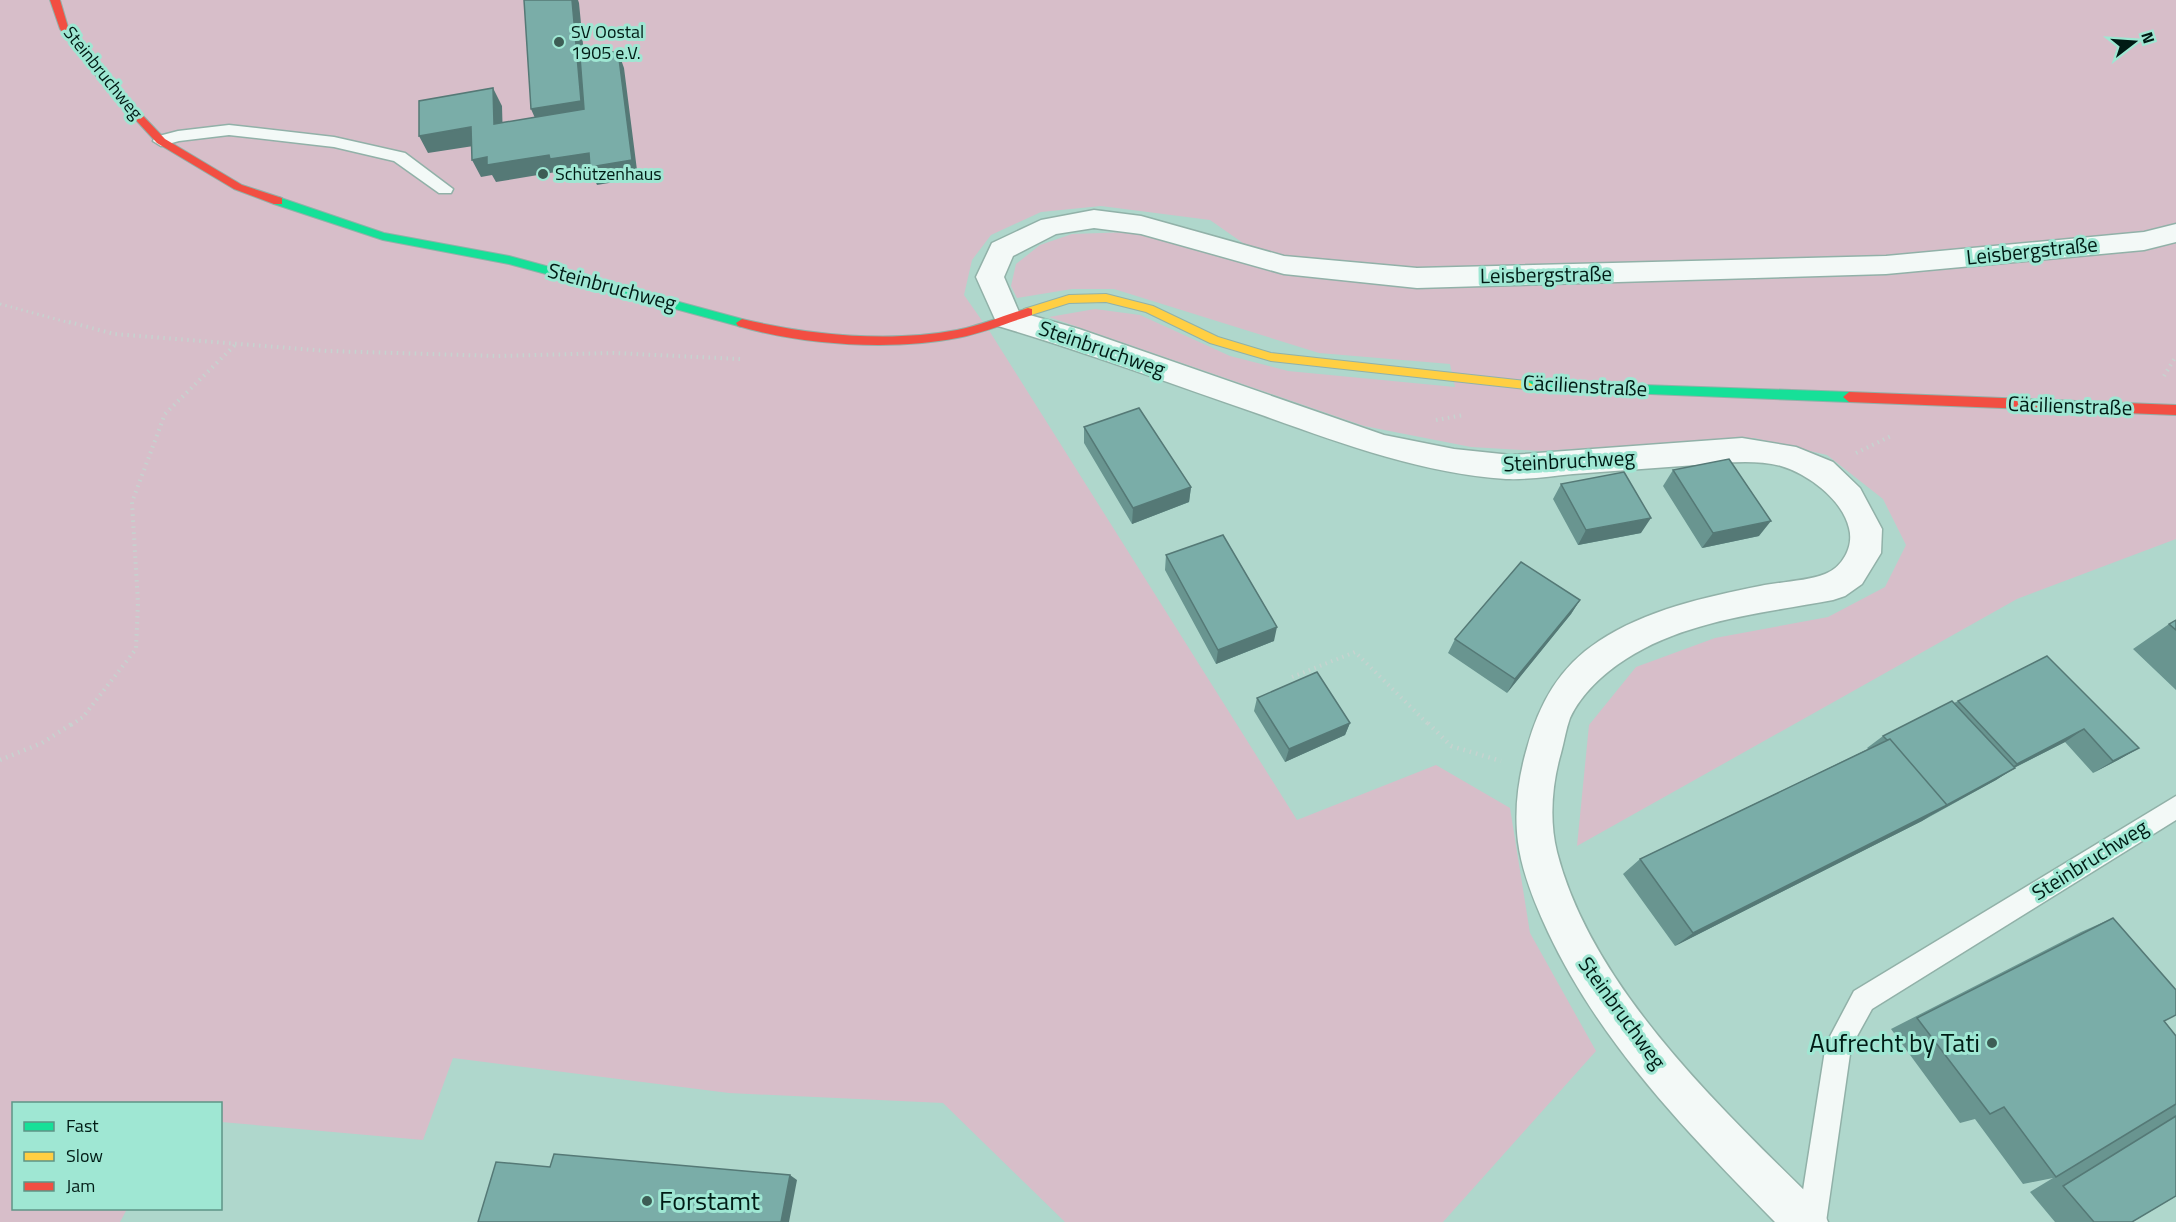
<svg xmlns="http://www.w3.org/2000/svg" width="2176" height="1222" viewBox="0 0 2176 1222" font-family="'Titillium Web',sans-serif">
  <rect width="100%" height="100%" fill="#afd7cc"/>
  <path fill="#d7bec9" d="M0,0H2176V539L2017,599L1577,846L1589,725L1636,667L1715,638L1828,617L1885,587L1906,545L1883,499L1827,455L1754,438L1540,451L1471,447L1364,426L1049,317L1095,309L1140,315L1230,356L1288,371L1455,387L1450,364L1319,353L1114,289H1072L1017,298L1011,286L1016,264L1040,245L1072,234L1131,232L1273,264L1210,220L1101,206L1041,212L991,235L972,260L964,295L990,332L1297,820L1436,765L1510,808L1530,933L1596,1051L1443,1222H1065L943,1103L729,1093L453,1058L423,1140L221,1122L220,1104H14V1208L127,1209L120,1222H0Z"/>
  <g fill="none" stroke-linecap="round" stroke-linejoin="round">
    <defs>
      <path id="lane" d="M229,125L334,137L405,153L453,189L451,193H439L394,161L334,147L229,135L179,141L161,146L153,141L155,137L178,131Z
        M2176,796V820L1872,1009L1851,1047L1826,1222H1798L1826,1044L1854,991Z"/>
      <path id="street" d="M1094,210L1141,216L1284,256L1417,268L1886,256L2144,232L2176,224V242L2144,250L1886,274L1417,288L1284,274L1141,234L1094,228L1056,234L1013,256L1004,277L1019,312L1079,329L1384,435L1454,449L1511,455L1742,438L1796,447L1833,462L1860,488L1882,529L1881,553L1862,584L1845,596L1833,600C1764,613 1686,620 1626,659C1604,673 1581,694 1570,718C1566,729 1564,742 1561,753C1552,784 1549,820 1557,852C1592,989 1723,1110 1821,1207L1828,1222H1775C1689,1134 1601,1045 1548,932C1535,904 1522,873 1518,842C1514,810 1518,779 1527,748C1539,704 1559,667 1599,641C1646,610 1705,597 1760,586C1779,582 1808,581 1825,574C1843,567 1854,546 1849,528C1842,499 1808,474 1781,466C1754,459 1724,463 1696,465C1655,468 1614,471 1573,474C1551,476 1528,480 1506,479C1420,473 1340,443 1259,414C1172,384 1086,352 998,326L976,277L992,243L1041,220Z"/>
      <path id="fast" d="M278,197L384,233L509,256L742,319L748,323L742,327L509,264L383,240L274,204L273,201Z
        M1527,381L1849,392L1855,397L1849,402L1527,389L1521,385Z"/>
      <path id="slow" d="M1106,294L1153,306L1218,337L1271,353L1527,381L1533,385L1527,389L1271,361L1210,343L1146,312L1106,302L1069,303L1028,316L1022,312L1024,309L1069,295Z"/>
      <path id="jam" d="M50,0H60L68,27L106,77L165,139L242,185L282,198V204H274L234,189L157,143L100,81L60,29Z
        M1028,308L1032,309V315C1007,323 983,333 957,338C891,351 803,345 738,326L736,323L742,319C810,335 888,343 957,330C982,325 1005,315 1028,308Z
        M1849,392L2176,405V415L1849,402L1843,397Z"/>
    </defs>
    <use href="#lane" stroke="#91b1a8" stroke-width="3"/>
    <use href="#street" stroke="#91b1a8" stroke-width="3"/>
    <use href="#fast" stroke="#91b1a8" stroke-width="2"/>
    <use href="#slow" stroke="#91b1a8" stroke-width="2"/>
    <use href="#jam" stroke="#91b1a8" stroke-width="2"/>
    <path stroke="#c6d3cf" stroke-width="3" stroke-dasharray="1.5 4" stroke-linecap="butt" d="M0,304L74,324"/>
    <path stroke="#c6d3cf" stroke-width="4" stroke-dasharray="1.5 4.5" stroke-linecap="butt" d="M69,322L114,334L327,351L498,356L614,353L740,359
      M2164,376L2176,356
      M1436,420L1464,415
      M1856,453L1893,435
      M1292,677L1355,652L1429,725
      M71,725L83,717L136,649L138,603L132,502L165,414L236,344"/>
    <path stroke="#c6d3cf" stroke-width="4.5" stroke-dasharray="1.5 5" stroke-linecap="butt" d="M1428,723L1451,746L1501,761
      M0,760L42,743L73,723"/>
    <use href="#lane" fill="#f3f9f7" fill-rule="evenodd"/>
    <use href="#street" fill="#f3f9f7" fill-rule="evenodd"/>
    <use href="#fast" fill="#16e098" fill-rule="evenodd"/>
    <use href="#slow" fill="#ffcf43" fill-rule="evenodd"/>
    <use href="#jam" fill="#f24e42" fill-rule="evenodd"/>
  </g>
  <path fill="#699590" d="M1084,427L1191,487L1189,502L1132,524L1084,443Z
    M1673,470L1759,536L1702,548L1663,486Z
    M1561,484L1641,533L1578,545L1553,499Z
    M1166,555L1274,641L1216,664L1165,570Z
    M1580,600L1571,614L1507,693L1448,653L1455,639Z
    M2176,620V690L2133,649L2169,624Z
    M2047,656L2139,748L2118,760L2093,773L2065,742L2014,768L1996,780L1922,821L1675,946L1623,874L1640,859L1868,749L1867,748L1883,736L1954,703L1958,701Z
    M1257,698L1350,723L1345,735L1285,762L1254,711Z
    M2113,918L2164,1021L2176,1036V1196L2132,1222H2055L2030,1192L2053,1178L2023,1184L1975,1119L1960,1123L1891,1029L2081,932Z"/>
  <path fill="#557976" d="M572,0H578L579,3L591,126L542,134L531,109Z
    M618,51L624,68L638,178L597,185L591,171L558,177L556,172L496,182L492,175L481,177L472,160L487,157L589,153Z
    M493,88L502,106L503,141L494,124Z
    M471,127L480,145L428,153L419,136Z
    M1191,487L1189,502L1132,524L1133,508Z
    M1651,518L1641,533L1578,545L1586,530Z
    M1771,521L1759,536L1702,548L1713,533Z
    M1580,600L1571,614L1507,693L1515,679Z
    M1277,627L1274,641L1216,664L1218,650Z
    M1350,723L1345,735L1285,762L1289,749Z
    M2084,729L2065,742L1998,776L2017,764Z
    M2139,748L2118,760L2093,773L2113,761Z
    M2015,768L1996,780L1928,817L1945,806Z
    M1947,805L1922,821L1675,946L1693,933Z
    M790,1175L797,1180L789,1222H781Z"/>
  <path fill="#7aada8" stroke="#557976" stroke-width="1.5" d="M524,0H572L581,101L531,109Z
    M618,51L632,160L590,167L589,153L550,159L549,155L487,165V157L472,160L471,127L419,136V101L493,88L494,124L584,109L580,57Z
    M1139,408L1191,487L1133,508L1084,427Z
    M1729,459L1771,521L1713,533L1673,470Z
    M1624,472L1651,518L1586,530L1561,484Z
    M1223,535L1277,627L1218,650L1166,555Z
    M1521,562L1580,600L1515,679L1455,639Z
    M2176,620V630L2169,624Z
    M2047,656L2139,748L2113,761L2084,729L2017,764L1958,701Z
    M1317,672L1350,723L1289,749L1257,698Z
    M1952,701L2015,768L1945,806L1947,805L1890,739L1887,740L1883,736Z
    M1890,739L1947,805L1693,933L1640,859Z
    M2113,918L2176,990V1015L2164,1021L2176,1036V1104L2056,1177L2004,1107L1990,1114L1917,1018Z
    M2176,1116V1196L2132,1222H2094L2063,1186Z
    M554,1154L790,1175L781,1222H478L496,1162L550,1167Z"/>
  <g fill="#3d5d55" stroke="#9fe7d3" stroke-width="2">
    <circle cx="559" cy="42" r="6"/>
    <circle cx="543" cy="174" r="6"/>
    <circle cx="1992" cy="1043" r="6"/>
    <circle cx="647" cy="1201" r="6"/>
  </g>
  <g text-anchor="middle" stroke-width="6" stroke-linejoin="round" paint-order="stroke">
    <g font-size="18" fill="#001b15" stroke="#9fe7d3" text-anchor="start">
      <text x="571" y="38">SV Oostal<tspan x="571" dy="21">1905 e.V.</tspan></text>
      <text x="555" y="180">Schützenhaus</text>
    </g>
    <g font-size="18" fill="#001b15" stroke="#9fe7d3">
      <text transform="translate(103 73) rotate(51)" y="6">Steinbruchweg</text>
    </g>
    <g font-size="21" fill="#001b15" stroke="#9fe7d3">
      <text transform="translate(2032 251) rotate(-6)" y="7">Leisbergstraße</text>
      <text transform="translate(1546 275) rotate(-1)" y="7">Leisbergstraße</text>
      <text transform="translate(612 287) rotate(15)" y="7">Steinbruchweg</text>
      <text transform="translate(1102 349) rotate(19)" y="7">Steinbruchweg</text>
      <text transform="translate(1585 386) rotate(3)" y="7">Cäcilienstraße</text>
      <text transform="translate(2070 406) rotate(2)" y="7">Cäcilienstraße</text>
      <text transform="translate(1569 461) rotate(-3)" y="7">Steinbruchweg</text>
      <text transform="translate(2090 860) rotate(-32)" y="7">Steinbruchweg</text>
      <text transform="translate(1622 1013) rotate(54)" y="7">Steinbruchweg</text>
    </g>
    <g font-size="26" fill="#001b15" stroke="#9fe7d3" text-anchor="end">
      <text x="1980" y="1052">Aufrecht by Tati</text>
      <text x="659" y="1210" text-anchor="start">Forstamt</text>
    </g>
  </g>
  <rect x="12" y="1102" width="210" height="108" fill="#9fe7d3" stroke="#5f9587" stroke-width="1.5"/>
  <rect x="24" y="1122" width="30" height="9" fill="#16e098" stroke="#5f9587" stroke-width="1.5"/>
  <text x="66" y="1132" font-size="18" fill="#001b15">Fast</text>
  <rect x="24" y="1152" width="30" height="9" fill="#ffcf43" stroke="#5f9587" stroke-width="1.5"/>
  <text x="66" y="1162" font-size="18" fill="#001b15">Slow</text>
  <rect x="24" y="1182" width="30" height="9" fill="#f24e42" stroke="#5f9587" stroke-width="1.5"/>
  <text x="66" y="1192" font-size="18" fill="#001b15">Jam</text>
  <g transform="translate(2134 42) rotate(73)" stroke="#9fe7d3" stroke-width="4.5" paint-order="stroke">
  <path d="M0-4.5L10 22L0 15L-10 22Z" fill="#001b15"/>
  <text y="-9" font-size="16" font-weight="bold" text-anchor="middle" fill="#001b15">N</text>
  </g>
</svg>
